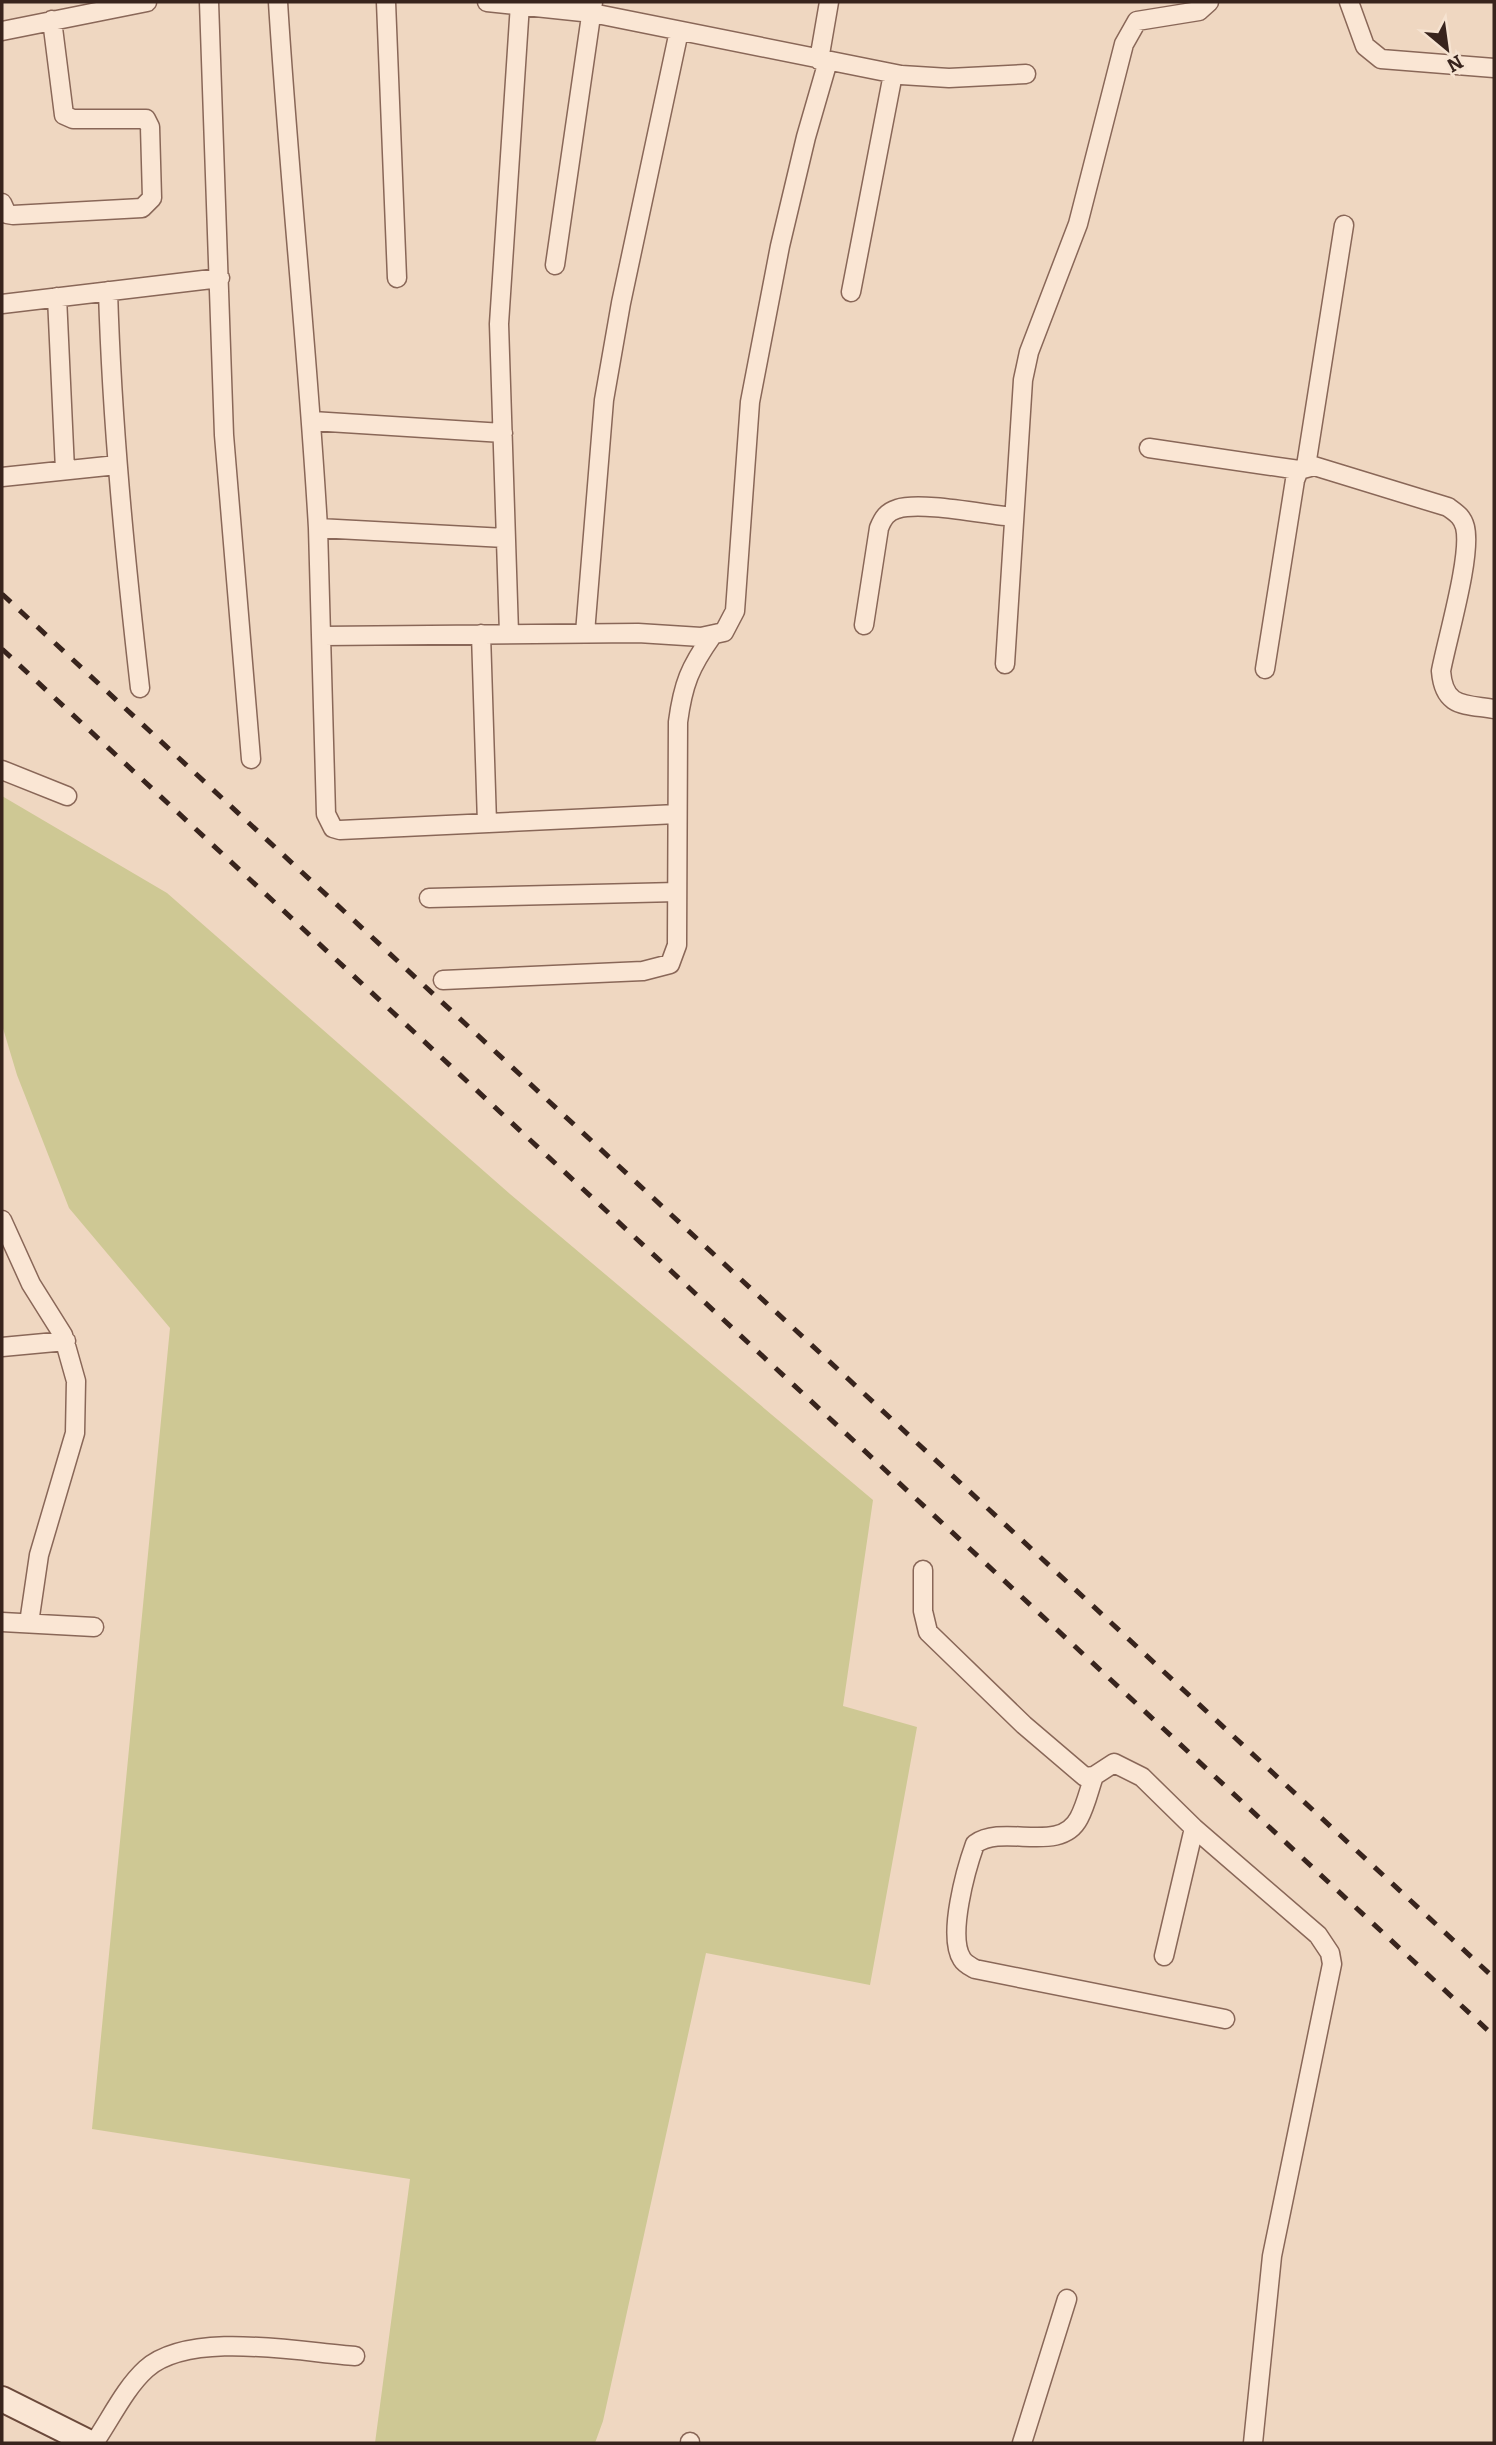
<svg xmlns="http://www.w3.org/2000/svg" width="1496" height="2445" viewBox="0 0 1496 2445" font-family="Bitter,serif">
  <rect width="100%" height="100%" fill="#efd7c1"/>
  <path fill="#cec894" d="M2,796L167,893L510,1194L873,1500L843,1706L917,1727L870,1985L706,1953L603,2421L595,2443H375L410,2179L92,2129L170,1328L69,1208L17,1075L2,1025Z"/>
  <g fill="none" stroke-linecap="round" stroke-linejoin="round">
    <defs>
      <path id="street" d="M209,2L224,435L251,759
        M278,2C289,178 308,353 318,528L505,538
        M386,2L397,278
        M487,2L592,13L901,75L949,78L1026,74
        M1349,2L1365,46L1381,59L1494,68
        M2,31L147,2
        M819,60L829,2
        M2,203L7,214L13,215L142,208L152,198L150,127L146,119H73L64,115L52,20
        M555,265L593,2
        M108,291C112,425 125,556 140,688
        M851,292L893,74
        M57,297L65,470
        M2,304L220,278
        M312,421L503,433
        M1149,448L1299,470
        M1306,466L1344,225
        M2,477L117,465
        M318,528L326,814L333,828L340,830L677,814
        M864,625L879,528C883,518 887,512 897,509C921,501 987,515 1014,517
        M509,633L499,324L520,4
        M585,633L604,400L621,303L679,31
        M481,634L487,823
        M323,636L638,633L701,637L724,632L735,611L750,402L780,246L806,137L828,61
        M1005,664L1023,380L1029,352L1078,224L1124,44L1137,21L1199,11L1209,2
        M1265,669L1295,480L1299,470L1314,466L1448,507C1456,513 1462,516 1465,527C1472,555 1447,639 1441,671C1444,708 1464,704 1494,709
        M2,770L67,796
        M429,898L677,892
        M443,980L643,971L670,964L677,945L678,722C683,684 690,667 712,636
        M2,1220L31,1284L63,1335L76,1381L75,1433L39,1555L29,1623
        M2,1347L66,1341
        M923,1570V1611L928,1632L1024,1725L1085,1777L1094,1776L1114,1763L1142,1777L1194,1828L1318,1935L1330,1953L1332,1964L1272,2256L1253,2443
        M2,1622L94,1627
        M1094,1776C1089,1790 1086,1805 1079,1818C1060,1855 1004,1823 975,1844C966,1869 947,1936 962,1959C965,1964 970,1966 975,1969L1225,2019
        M1164,1956L1194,1828
        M94,2443C110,2420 125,2388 146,2369C190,2330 299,2352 355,2356
        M690,2443V2442
        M1022,2443L1067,2299"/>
      <path id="secondary" d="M2,2399L90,2443"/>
    </defs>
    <use href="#street" stroke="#896758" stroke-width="21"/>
    <use href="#secondary" stroke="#6b493b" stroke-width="28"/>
    <use href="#street" stroke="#fae6d4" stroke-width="18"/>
    <use href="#secondary" stroke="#fae6d4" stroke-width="24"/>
    <path stroke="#38241d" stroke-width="5" stroke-dasharray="12 12" stroke-linecap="butt" d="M2,594L1494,1978
      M2,649L1494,2036"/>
  </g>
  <rect width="1496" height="2445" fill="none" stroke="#38241d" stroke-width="7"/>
  <g transform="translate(1447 49) rotate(151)" stroke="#f6e3d1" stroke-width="5" paint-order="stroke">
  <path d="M0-5L12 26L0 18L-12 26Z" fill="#38241d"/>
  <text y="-10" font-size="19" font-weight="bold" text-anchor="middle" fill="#38241d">N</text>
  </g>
</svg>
